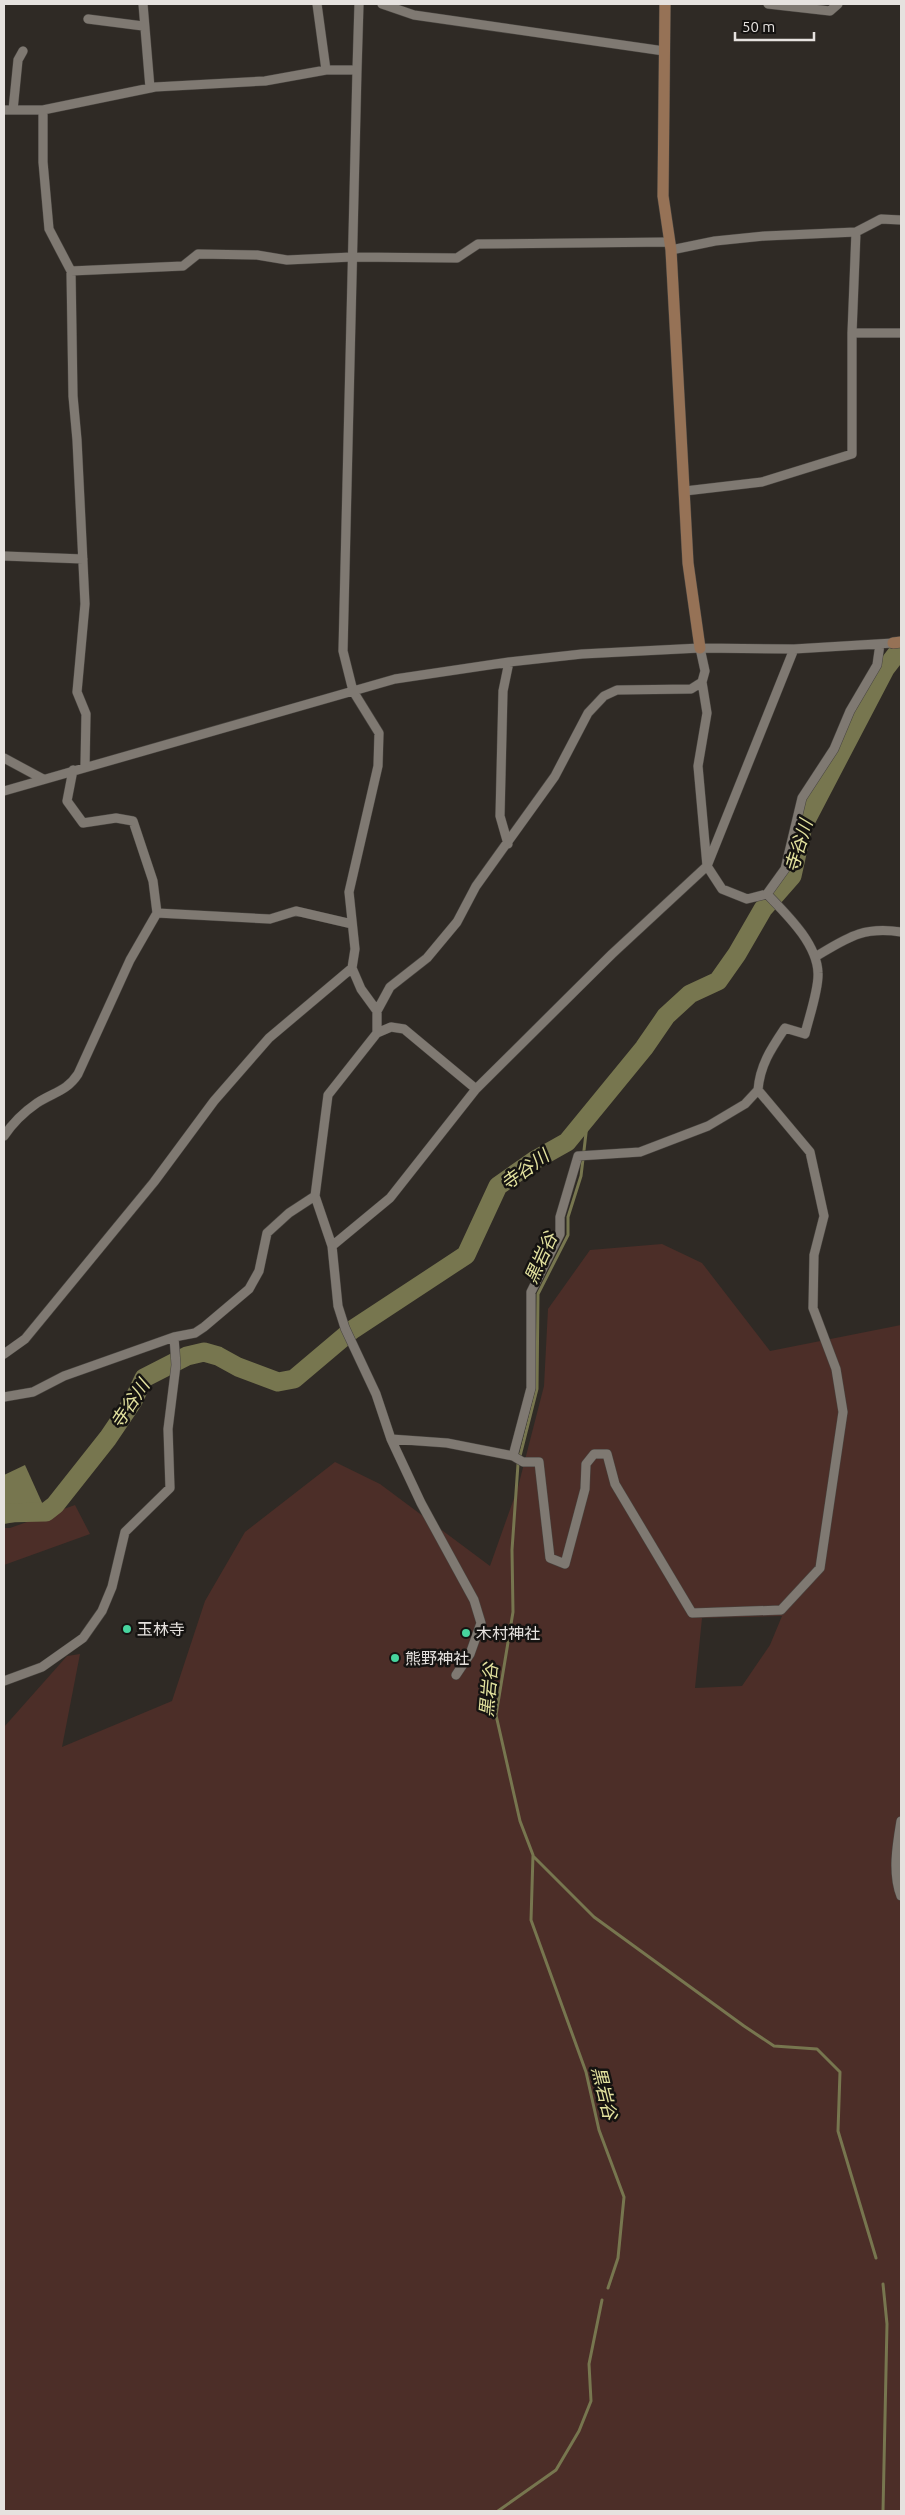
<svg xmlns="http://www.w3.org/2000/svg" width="905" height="2515" viewBox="0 0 905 2515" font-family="Ubuntu,'Noto Sans JP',sans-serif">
  <rect width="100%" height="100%" fill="#2f2a25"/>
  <path fill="#4c2e28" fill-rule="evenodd" d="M662,1244L702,1263L770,1351L901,1325V2511H4V1727L67,1656L80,1654L62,1747L172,1701L205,1601L245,1532L335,1462L380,1484L490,1566L518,1487L544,1386L548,1309L590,1250ZM782,1616L770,1645L742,1686L695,1688L702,1618Z
    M75,1505L90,1534L4,1565V1528H10Z"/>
  <path fill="#77764f" d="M25,1465L48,1516L4,1524V1475Z"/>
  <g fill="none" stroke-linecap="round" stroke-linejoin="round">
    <path stroke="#77764f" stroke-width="3" d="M588,1116L581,1176L568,1217V1235L538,1294L537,1389L518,1464L512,1550L513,1612L496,1715L520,1821L533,1855L531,1920L586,2072L599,2130L624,2197L618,2258L608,2288
      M533,1856L594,1917L744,2026L774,2046L817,2049L840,2072L838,2131L876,2258
      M883,2284L887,2324L883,2511
      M498,2511L556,2470L579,2431L591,2401L589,2364L602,2300"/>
    <path stroke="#77764f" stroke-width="19" d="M4,1513L46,1512L55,1505L108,1438L133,1401L144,1378L187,1356L204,1352L218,1356L238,1367L278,1382L294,1379L352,1330L466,1255L498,1186L535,1160L567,1142L644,1048L666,1016L690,994L718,981L737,954L763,909L792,876L803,826L885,669L901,648"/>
    <defs>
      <path id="street" d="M143,4L150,88
        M317,4L326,70
        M382,4L414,15L664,51
        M768,4L830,11L838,4
        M88,19L143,26
        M357,70L359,4
        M4,110H43L155,87L265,81L326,70H357L343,651L353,691L379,733L378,766L349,892L355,949L352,968L361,989L377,1011
        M13,110L18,60L23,51
        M43,110V162L49,229L71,271L73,396L77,440L85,604L77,692L86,714L85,766
        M671,250L715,241L765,236L856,232L881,219L901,220
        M71,271L183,266L198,254L257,255L287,260L352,257L457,258L478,244L670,242
        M852,333H901
        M685,491L762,482L852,454V333L856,232
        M4,556L83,559
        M700,648L705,671L702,682L707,713L698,766L707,866L722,889L747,899L767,894L785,869L802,798L834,749L850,711L877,665L880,644
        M4,758L43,779
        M4,791L395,679L509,662L582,654L700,648L794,649L893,643
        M508,844L500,816L503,691L509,662
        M157,913L270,919L296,911L352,924
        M815,957C847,938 862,926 901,932
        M377,1033L391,1027L404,1029L476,1089
        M4,1136C12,1124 24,1112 37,1103C54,1092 67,1091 78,1074L130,960L157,913L153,881L133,821L116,818L83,823L67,801L73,770
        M332,1246L390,1198L476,1089L612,954L707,866L794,649
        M4,1354L25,1339L154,1182L214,1101L269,1038L352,968
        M4,1397L33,1392L64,1376L174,1337L195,1333L204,1327L249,1289L259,1271L267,1233L289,1213L315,1196
        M391,1439L447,1443L513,1456L523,1462H539L550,1558L565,1564L585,1489L586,1464L594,1454H607L615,1484L692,1613L781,1610L820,1568L843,1412L836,1369L813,1308L814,1255L824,1216L810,1152L758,1090C760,1065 771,1049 785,1028L805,1034C809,1017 819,989 818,973C817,943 786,914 767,894
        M513,1456L531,1388V1292L560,1234V1217L578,1156L640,1152L708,1126L745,1104L758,1090
        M456,1675L470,1654L481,1623L474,1600L421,1503L391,1439L376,1394L345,1328L338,1306L332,1246L315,1196L328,1095L377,1033V1011L390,987L427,958L457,922L476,886L555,776L588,713L604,696L617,690L691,689L702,682
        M4,1681L42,1667L83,1638L102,1611L112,1587L125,1532L170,1488L168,1429L176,1365L174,1337
        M901,1821C897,1845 892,1873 901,1896"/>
      <path id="secondary" d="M665,4L663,196L671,250L688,563L700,648
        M893,643L901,642"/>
    </defs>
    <use href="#street" stroke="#494540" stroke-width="10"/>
    <use href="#secondary" stroke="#494540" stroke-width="12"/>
    <use href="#street" stroke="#7f7972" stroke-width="9"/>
    <use href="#secondary" stroke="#967256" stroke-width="11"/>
  </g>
  <g fill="#47d49e" stroke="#151311" stroke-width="2">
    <circle cx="127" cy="1629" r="5"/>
    <circle cx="466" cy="1633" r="5"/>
    <circle cx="395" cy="1658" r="5"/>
  </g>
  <g text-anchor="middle" stroke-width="5" stroke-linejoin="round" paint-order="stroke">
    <g font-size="16" fill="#e6e2df" stroke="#151311" text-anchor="start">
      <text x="137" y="1635">玉林寺</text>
      <text x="476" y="1639">木村神社</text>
      <text x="405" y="1664">熊野神社</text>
    </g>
    <g font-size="18" font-style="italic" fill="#e3e29e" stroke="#151311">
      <text transform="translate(799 846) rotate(-73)" y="6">寺谷川</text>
      <text transform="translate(525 1170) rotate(-36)" y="6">寺谷川</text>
      <text transform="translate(541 1258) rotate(-66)" y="6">黒岩谷</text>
      <text transform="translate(130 1404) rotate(-56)" y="6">寺谷川</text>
      <text transform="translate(489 1690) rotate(-85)" y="6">黒岩谷</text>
      <text transform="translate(604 2093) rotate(76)" y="6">黒岩谷</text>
    </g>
  </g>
  <rect width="905" height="2515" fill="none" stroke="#e6e2df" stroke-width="10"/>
  <path d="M735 32v8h79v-8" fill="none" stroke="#e6e2df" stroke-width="2.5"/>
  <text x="742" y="32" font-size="15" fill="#e6e2df" stroke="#151311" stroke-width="4" paint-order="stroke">50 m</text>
</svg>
